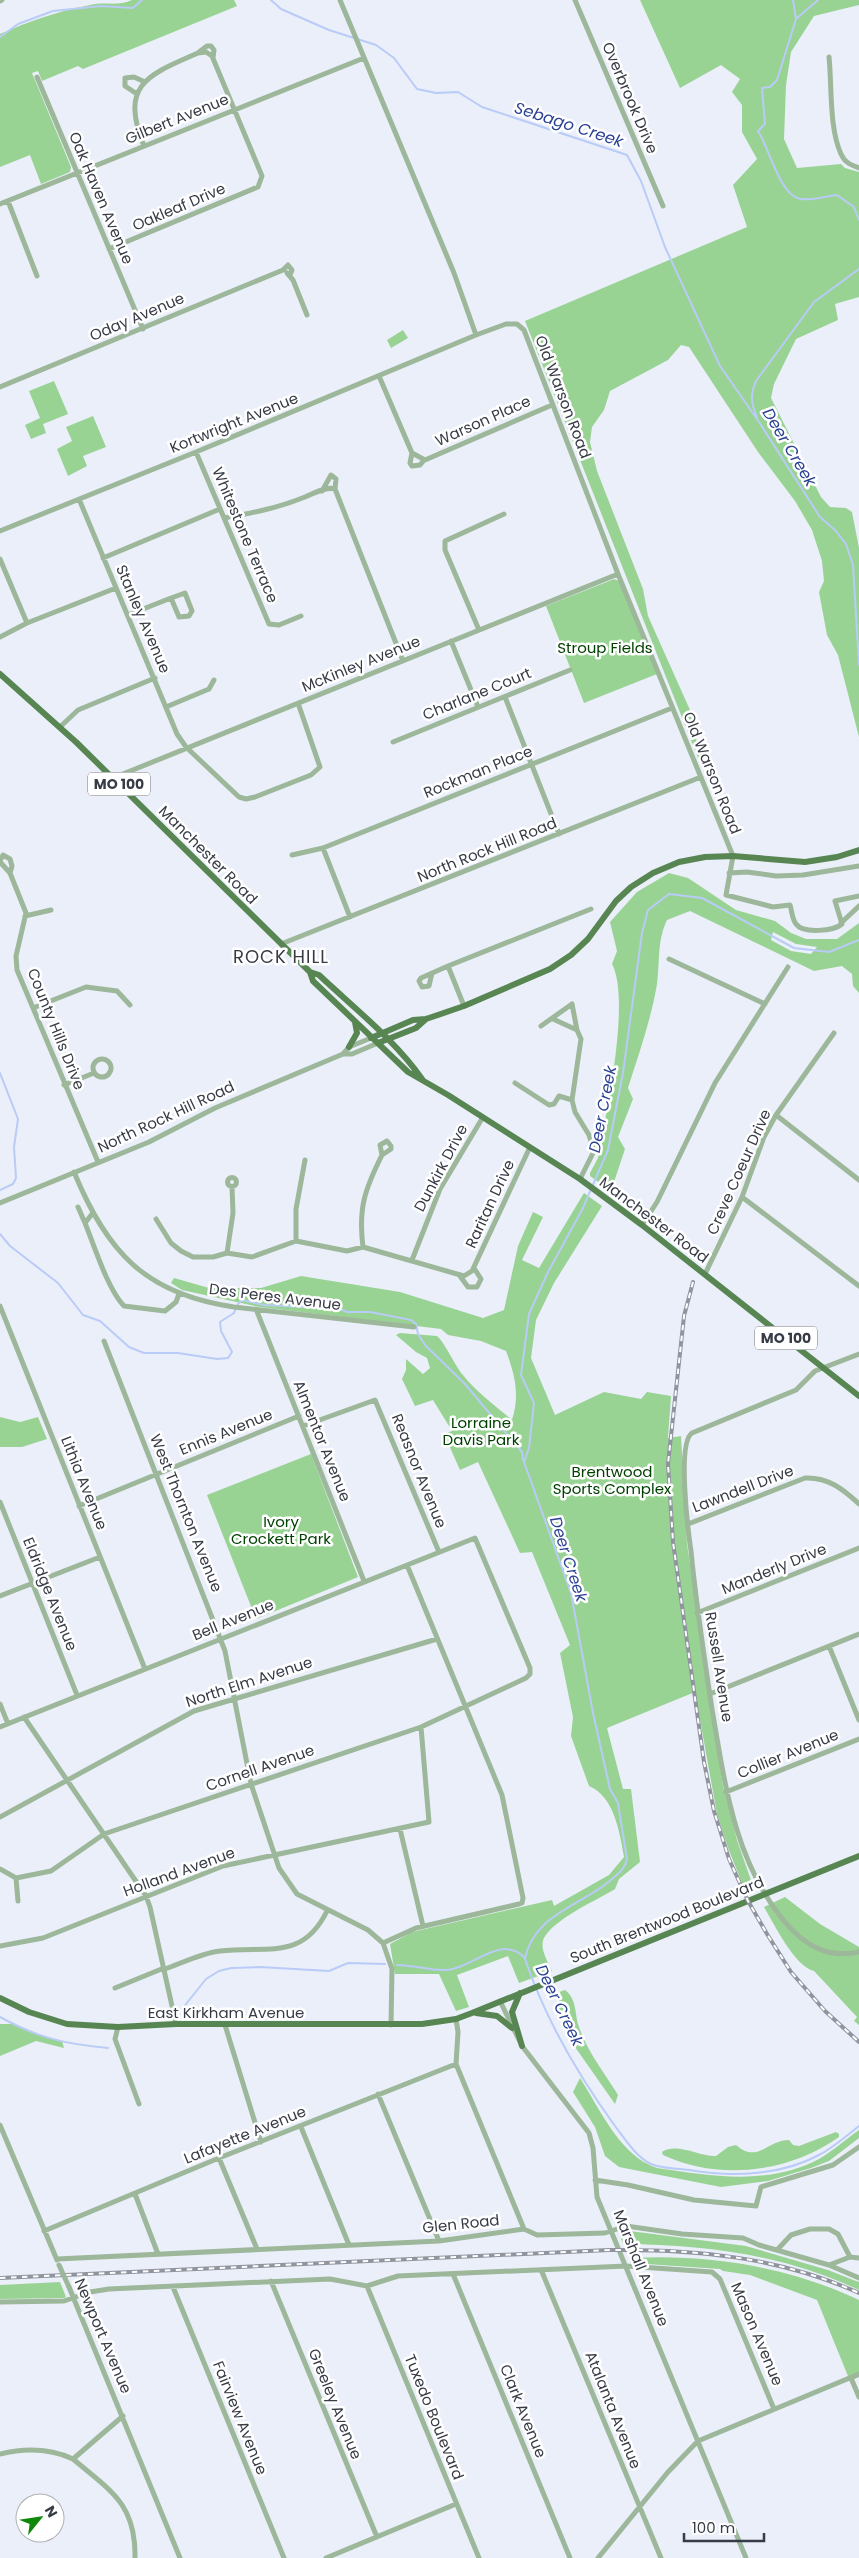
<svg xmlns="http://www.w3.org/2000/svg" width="859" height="2558" viewBox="0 0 859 2558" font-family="Poppins,sans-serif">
  <rect width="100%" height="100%" fill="#ebeffa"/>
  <path fill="#99d393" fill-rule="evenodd" d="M132,0H234L237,6L83,69L78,66L42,81L38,71L32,73L71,167L70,172L41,184L30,155L0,167V34C30,21 58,11 90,5C106,1 116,7 132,0Z
    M640,0H859V5L814,16L791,52L786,85L784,139L797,168L841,164L845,168L859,172V297L835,304L838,320L796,339L774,384L771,398L821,497L830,507L846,508L852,512L859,548V737L838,655L827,635L819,592L824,581L822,561L812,530L795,501L758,452L689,347L681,345L668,360L610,391L604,410L592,427L590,442L597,471L643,589L648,616L690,710L697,743L706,763L705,769L702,768L525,321L747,227L733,185L757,159L742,132V105L732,92L740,79L721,65L680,88Z
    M403,330L408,338L391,348L387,340Z
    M54,381L68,414L43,424L46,433L31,439L25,425L40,418L29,391Z
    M93,416L106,447L83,456L87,466L68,476L57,449L72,441L66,427Z
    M614,579L619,581L657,674L584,703L546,606Z
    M669,873L688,878L736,910L775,921L791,933L806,939H837L859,923V993L853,986L852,974L842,966L814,971L690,911L667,920C657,941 660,961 657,984C651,1020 639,1053 628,1088L633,1099L618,1137L625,1149L611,1191L590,1176V1173L598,1158C606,1115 631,1000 612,964L617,951L610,922L637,892ZM773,932L796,944L817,947L811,954L791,951L771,940Z
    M584,1193L602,1206L554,1283L536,1320L531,1358L555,1415L604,1392L641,1399L647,1392L671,1396L668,1438L681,1436L687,1544L723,1786L737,1840L754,1889L746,1893L728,1848L717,1814L695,1692L607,1728L623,1789H631L640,1862L619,1879L615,1889C597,1900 554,1919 544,1938C539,1948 548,1962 552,1971L519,1983L508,1956L457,1975L469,2007L456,2011L439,1974H395L390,1944L412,1932L552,1900L554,1906L609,1875L624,1857C620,1833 614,1796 589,1786L571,1736L573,1717L560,1653L570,1645L532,1552L520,1553L478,1462L460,1470L444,1434L452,1431L433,1400L415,1406L402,1379L406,1370V1359L423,1374L430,1368L427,1358L416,1352L396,1335L400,1333L437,1336C444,1341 455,1366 463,1375C476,1392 496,1406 512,1420C520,1395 515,1375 506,1351L481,1341L448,1335L441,1329L260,1307L182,1290L171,1283L174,1278L209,1288H261L301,1276L400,1292L483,1318L504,1310L518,1246L533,1212L543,1217L522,1260L539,1268Z
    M0,1417L20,1422L38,1417L47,1439L22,1447H0Z
    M311,1454L358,1577L256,1619L207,1495Z
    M785,1897L820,1924L859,1947V2025L854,2021L857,2017L814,1971C795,1967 774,1924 764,1907Z
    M565,1990C576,1998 575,2012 578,2024C586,2050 604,2072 618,2095L615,2104L575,2047L559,2012V1992Z
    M0,2024H13L39,2035L62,2041L64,2048L36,2041L0,2056Z
    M580,2078C600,2109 620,2156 657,2168C711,2176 767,2186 819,2159C833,2151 846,2139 859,2130V2138L829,2161L811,2168L768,2181L721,2187L619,2167L605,2156L595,2127L573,2092Z
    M836,2132L839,2134V2137C789,2173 718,2181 663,2155L662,2152C677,2142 700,2157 716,2156L728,2147L736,2145C758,2164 767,2140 789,2140L793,2145L799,2146Z
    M622,2230L746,2246L828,2270L856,2281L859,2282V2290C782,2254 706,2245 623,2244L619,2233Z
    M629,2256L633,2258C709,2254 790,2267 859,2300V2377L850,2381L817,2300L750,2275L723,2271L720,2269L631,2263Z
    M60,2282L66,2297L64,2298L0,2299V2285Z"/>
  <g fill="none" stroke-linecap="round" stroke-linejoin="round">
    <path stroke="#b9cbf7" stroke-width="2" d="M271,0L281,9L329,30L376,45L394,58L417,89L436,93L458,92L482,107L627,155L641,181L665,247L720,366L759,422
      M793,0L796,19
      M818,0L796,19L777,80L770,87L762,88L765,124L758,131C769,147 780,197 801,199C812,201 826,196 837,195L854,207L859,220
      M0,37L18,24L53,11L101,6L133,8L142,0
      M757,417C751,403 750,395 756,381L814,302L859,269
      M759,422L820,517L835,530L846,544L853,565L859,665
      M859,940L829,952L794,948L702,898L669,894L648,910L642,933L623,1073L608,1150L582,1210L548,1272L529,1314L521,1375L534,1403L529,1448L524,1462L571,1593L593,1713L610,1789L618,1803L627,1859C625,1869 619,1873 611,1880C582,1905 533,1915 525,1959C545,2018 578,2075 615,2126C625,2139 636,2157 651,2164C662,2169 678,2168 689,2170C731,2177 780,2176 819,2155C833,2148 846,2136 859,2126
      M0,1073L18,1119L14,1147L16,1178L13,1184L0,1190
      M0,1234L10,1246L58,1283L83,1315L100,1321L129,1347L144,1353H178L217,1359L228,1358L232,1352L221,1331L220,1322L234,1313L238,1304L242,1300L264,1305L305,1307L322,1301L347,1312H370L411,1320L416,1324L418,1334L425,1345L465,1384L522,1452L523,1460
      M397,1965C414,1965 430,1971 447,1970C473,1968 501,1933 525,1958
      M182,2009L206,1979L219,1971L231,1968L260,1967L329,1971L348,1963L385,1964
      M0,2017C38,2038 65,2044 108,2048"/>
    <path stroke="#9db79a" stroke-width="5" d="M340,0L454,273L476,335
      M575,0L663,206
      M0,1L2,0
      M199,52L207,46H211L214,50L213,58
      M829,57C832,86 829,128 841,154C845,163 851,165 859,168
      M37,77L143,329
      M137,94L125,86V78L134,77L145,82
      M8,201L37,276
      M0,204L364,58
      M109,249L258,187L262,176L212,56L206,52L198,53C148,75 119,84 144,146
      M287,273L293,280L307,315
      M379,376L412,453L425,460L552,405
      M0,387L283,270L288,265L292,270L290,275
      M196,452L269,624L279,625L301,616
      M412,453L410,463L412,466L420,465L424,460
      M322,491L331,475L336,479L335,489
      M79,499L177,734L186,747L239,797L246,799L255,797L311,775L320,767L298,703
      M224,518C252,513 278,508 305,497C313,494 326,486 335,489L403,661
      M0,531L196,452L476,335L506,324H517L524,330L618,574L733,856L726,895L773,907L790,905C792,911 792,919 796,924C803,934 834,931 842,924L835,901L859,896
      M103,558L220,509
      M0,559L27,623
      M185,593L192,611L189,616L179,617L171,598Z
      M128,615L171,598
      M479,630L445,550V541L504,514
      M0,637L27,623L116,588
      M451,641L478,707
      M505,697L559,834
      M166,707L209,689L214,680
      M60,727L78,710L155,678
      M393,742L570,670
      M113,778L618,574
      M323,848L350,917
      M292,855L323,848L672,708
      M0,861L3,855L10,859L12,866L10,873
      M0,862L10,873L26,913L16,956L17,970L98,1162
      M729,873L747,872L776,876L803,875L859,866
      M25,916L51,910
      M841,923L859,906
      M281,944L701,777
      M669,959L765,1004
      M432,973L429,986L422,987L419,981L421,978L448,966
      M464,1006L448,966L591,909
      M33,1008L86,987L117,991L130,1005
      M553,1019L577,1030L581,1039L572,1100L575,1112L589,1135L594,1151L580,1179
      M541,1026L572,1004L577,1030
      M343,1054H352L378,1043
      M93 1068a9 9 0 1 1 18 0a9 9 0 1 1-18 0Z
      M515,1083L549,1105L554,1104L559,1096L572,1100
      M64,1085L94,1073
      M776,1115L859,1180
      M74,1172C107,1252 145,1294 234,1307L414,1327
      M227.5 1182a4.5 4.5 0 1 1 9 0a4.5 4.5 0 1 1-9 0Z
      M742,1197L859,1286
      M0,1203L149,1142L215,1108L343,1054L349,1047L371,1038
      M78,1207L85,1223
      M92,1214L85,1223C94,1245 108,1290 124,1306L165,1311L176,1302L179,1294
      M156,1219L171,1243L181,1251L193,1257H213L227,1253L252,1257L296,1241L347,1251L363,1247L464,1276L472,1271L530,1147
      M642,1225L657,1202L715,1083L788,967
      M296,1241V1209L305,1160
      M363,1247C358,1208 365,1189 382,1155L380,1145L387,1141L391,1146V1149L382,1155
      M227,1253L233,1213L232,1187
      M412,1260L440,1189L483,1117
      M705,1274L742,1197L764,1137L776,1115L834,1033
      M460,1276L468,1287H477L481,1279L474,1268
      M0,1306L145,1669
      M256,1309L364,1581
      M104,1341L225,1651L251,1784L279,1868L297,1894L368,1930L383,1943L392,1969L391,2025
      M859,1354L815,1371L796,1390L692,1433C677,1443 688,1531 691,1551C696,1604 704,1656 712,1709C725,1784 734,1860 784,1921C804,1945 827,1959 859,1952
      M303,1426L375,1400L439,1552
      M0,1502L77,1695
      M79,1506L299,1416
      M688,1524L805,1478C828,1477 843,1489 859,1504
      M0,1596L100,1557
      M697,1613L859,1548
      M829,1646L859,1720
      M710,1694L859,1634
      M0,1704L8,1724
      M24,1717L146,1896L150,1907L176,2024
      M0,1727L475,1538L530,1668V1674L526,1678L421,1727L104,1834L51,1871L16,1878L0,1869
      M726,1792L859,1739
      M0,1817L194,1711L437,1639
      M400,1829L423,1926
      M16,1878L18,1901
      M383,1943L416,1928L519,1904L522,1903L523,1898L502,1795L407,1565
      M0,1946L43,1938L223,1866L429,1822L421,1727
      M165,1969C182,1963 202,1953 220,1951C266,1945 302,1962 327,1911
      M115,1988L164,1968
      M500,2001L522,2046L589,2133L593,2148L597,2197L746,2558
      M456,2019L458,2032L456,2064L524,2229
      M225,2025L261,2142
      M118,2027L115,2039L139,2104
      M378,2094L439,2241
      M0,2125L57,2260
      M301,2127L349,2245
      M219,2158L257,2249
      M595,2180L628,2185L694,2200L756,2206L761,2187L833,2165L859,2147
      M135,2194L158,2254
      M44,2231L219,2158L456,2064
      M777,2250L791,2235L810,2229H829L838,2234L850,2257
      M57,2259L439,2241L524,2229L537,2235L605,2233L626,2226L682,2234L743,2238L759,2245L829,2265L859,2278
      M829,2265L850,2257L859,2258
      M542,2272L661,2558
      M453,2274L570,2558
      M271,2281L377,2537
      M367,2286L479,2558
      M69,2287L180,2558
      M173,2287L284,2558
      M0,2302L64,2301L90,2292L109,2289L330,2279L367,2286L398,2276L626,2266L712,2272L720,2279L774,2409
      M851,2378L859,2397
      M0,2454C25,2448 49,2448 73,2459L123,2416
      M73,2459C111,2491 136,2504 135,2558
      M326,2558L456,2504
      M598,2558L668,2472L698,2441L859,2374"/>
    <path stroke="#578652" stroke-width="6" d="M0,674L76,742L310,972L319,975C353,1007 396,1041 422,1079
      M310,972L313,981L408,1072L448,1095L580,1179L642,1225L859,1396
      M371,1038L413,1020L426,1019L464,1006L550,969L571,955L588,939L616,901L631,887L653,873L679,862L705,857L733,856L805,862L837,857L859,850
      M378,1043L416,1028L426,1019
      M349,1047L357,1033L355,1022
      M520,1993L512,2012L522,2046
      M0,1998L29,2012L67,2024L118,2027L176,2024H422L456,2019L472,2013L859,1856
      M476,2013L497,2016L512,2028"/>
    <defs>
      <path id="rail" d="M693,1282L684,1316L668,1464L673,1542L704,1762L714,1811L729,1859L748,1901L767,1934L791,1972L825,2011L859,2042
        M0,2278L609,2250C696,2249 779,2257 859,2293"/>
    </defs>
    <use href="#rail" stroke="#90949f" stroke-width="4"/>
    <use href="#rail" stroke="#fff" stroke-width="2" stroke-dasharray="5.5" stroke-linecap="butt"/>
    <path stroke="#9db79a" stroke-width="5" d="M59,2265L69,2287"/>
  </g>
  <g text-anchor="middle" stroke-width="5" stroke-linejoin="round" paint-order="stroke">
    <g fill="#fff" stroke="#73767e" stroke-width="1">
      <rect x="88" y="772.5" width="62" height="23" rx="4"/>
      <rect x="755" y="1326.5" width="62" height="23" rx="4"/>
    </g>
    <g font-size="14" font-weight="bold" fill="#373b46">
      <text x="119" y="789">MO 100</text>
      <text x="786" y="1343">MO 100</text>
    </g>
    <g font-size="15" fill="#373b46" stroke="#fff">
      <text transform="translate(630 98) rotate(67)" y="5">Overbrook Drive</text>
      <text transform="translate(177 119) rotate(-22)" y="5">Gilbert Avenue</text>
      <text transform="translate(101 198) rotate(67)" y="5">Oak Haven Avenue</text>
      <text transform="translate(179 207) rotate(-23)" y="5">Oakleaf Drive</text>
      <text transform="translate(137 317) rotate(-23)" y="5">Oday Avenue</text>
      <text transform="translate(563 397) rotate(69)" y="5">Old Warson Road</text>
      <text transform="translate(483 421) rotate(-24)" y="5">Warson Place</text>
      <text transform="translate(234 423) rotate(-22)" y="5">Kortwright Avenue</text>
      <text transform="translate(245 535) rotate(67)" y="5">Whitestone Terrace</text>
      <text transform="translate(143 619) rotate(67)" y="5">Stanley Avenue</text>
      <text transform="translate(361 664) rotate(-22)" y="5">McKinley Avenue</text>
      <text transform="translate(477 694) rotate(-22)" y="5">Charlane Court</text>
      <text transform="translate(478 772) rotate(-22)" y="5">Rockman Place</text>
      <text transform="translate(712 773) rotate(68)" y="5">Old Warson Road</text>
      <text transform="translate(487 850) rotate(-22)" y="5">North Rock Hill Road</text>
      <text transform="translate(208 855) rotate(45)" y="5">Manchester Road</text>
      <text transform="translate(56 1029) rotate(68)" y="5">County Hills Drive</text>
      <text transform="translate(166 1117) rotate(-25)" y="5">North Rock Hill Road</text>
      <text transform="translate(441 1168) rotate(-62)" y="5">Dunkirk Drive</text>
      <text transform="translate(739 1172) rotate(-66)" y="5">Creve Coeur Drive</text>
      <text transform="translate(490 1204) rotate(-65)" y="5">Raritan Drive</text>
      <text transform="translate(654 1220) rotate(37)" y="5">Manchester Road</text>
      <text transform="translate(275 1297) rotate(7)" y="5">Des Peres Avenue</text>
      <text transform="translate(226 1432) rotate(-22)" y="5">Ennis Avenue</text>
      <text transform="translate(322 1441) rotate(68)" y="5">Almentor Avenue</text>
      <text transform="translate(419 1471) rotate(68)" y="5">Reasnor Avenue</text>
      <text transform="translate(84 1483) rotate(68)" y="5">Lithia Avenue</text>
      <text transform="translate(743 1489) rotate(-21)" y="5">Lawndell Drive</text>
      <text transform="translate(186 1513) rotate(68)" y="5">West Thornton Avenue</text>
      <text transform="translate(774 1569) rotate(-22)" y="5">Manderly Drive</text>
      <text transform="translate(50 1594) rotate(68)" y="5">Eldridge Avenue</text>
      <text transform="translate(233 1620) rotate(-22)" y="5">Bell Avenue</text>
      <text transform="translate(719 1667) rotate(81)" y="5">Russell Avenue</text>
      <text transform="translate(249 1682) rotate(-18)" y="5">North Elm Avenue</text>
      <text transform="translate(788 1754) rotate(-22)" y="5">Collier Avenue</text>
      <text transform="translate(260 1768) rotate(-19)" y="5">Cornell Avenue</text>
      <text transform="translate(179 1872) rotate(-20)" y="5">Holland Avenue</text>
      <text transform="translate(667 1920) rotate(-22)" y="5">South Brentwood Boulevard</text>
      <text x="226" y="2018">East Kirkham Avenue</text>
      <text transform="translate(245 2135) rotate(-22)" y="5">Lafayette Avenue</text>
      <text transform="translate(461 2224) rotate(-6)" y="5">Glen Road</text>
      <text transform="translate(641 2268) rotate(68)" y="5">Marshall Avenue</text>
      <text transform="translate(757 2334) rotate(67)" y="5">Mason Avenue</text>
      <text transform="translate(103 2336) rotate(67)" y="5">Newport Avenue</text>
      <text transform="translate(335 2404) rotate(68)" y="5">Greeley Avenue</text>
      <text transform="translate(613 2410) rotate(68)" y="5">Atalanta Avenue</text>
      <text transform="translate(523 2411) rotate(68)" y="5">Clark Avenue</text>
      <text transform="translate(434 2417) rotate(68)" y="5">Tuxedo Boulevard</text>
      <text transform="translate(240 2418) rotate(68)" y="5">Fairview Avenue</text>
    </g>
    <g font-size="15" fill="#004100" stroke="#fff">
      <text x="605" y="653">Stroup Fields</text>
      <text x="481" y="1428">Lorraine<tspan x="481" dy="17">Davis Park</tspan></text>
      <text x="612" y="1477">Brentwood<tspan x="612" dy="17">Sports Complex</tspan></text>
      <text x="281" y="1527">Ivory<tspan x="281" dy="17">Crockett Park</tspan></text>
    </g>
    <g font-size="16" font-style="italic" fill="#2b4295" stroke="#fff">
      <text transform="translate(569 124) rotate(18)" y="6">Sebago Creek</text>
      <text transform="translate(790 447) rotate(59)" y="6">Deer Creek</text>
      <text transform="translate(602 1109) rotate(-79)" y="6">Deer Creek</text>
      <text transform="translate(569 1559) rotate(72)" y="6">Deer Creek</text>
      <text transform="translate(560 2005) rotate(64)" y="6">Deer Creek</text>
    </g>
    <g font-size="18" letter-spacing="1" fill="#373b46" stroke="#fff">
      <text x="281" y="963">ROCK HILL</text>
    </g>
  </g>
  <g transform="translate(40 2518) rotate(60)"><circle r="24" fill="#ffffff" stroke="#afb1b5"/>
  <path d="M0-4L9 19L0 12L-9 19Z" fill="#0f8708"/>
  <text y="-8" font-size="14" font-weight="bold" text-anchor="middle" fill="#373b46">N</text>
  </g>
  <path d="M684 2533v8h80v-8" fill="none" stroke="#373b46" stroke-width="2.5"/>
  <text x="692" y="2533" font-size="15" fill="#373b46" stroke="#ffffff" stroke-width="4" paint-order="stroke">100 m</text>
</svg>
